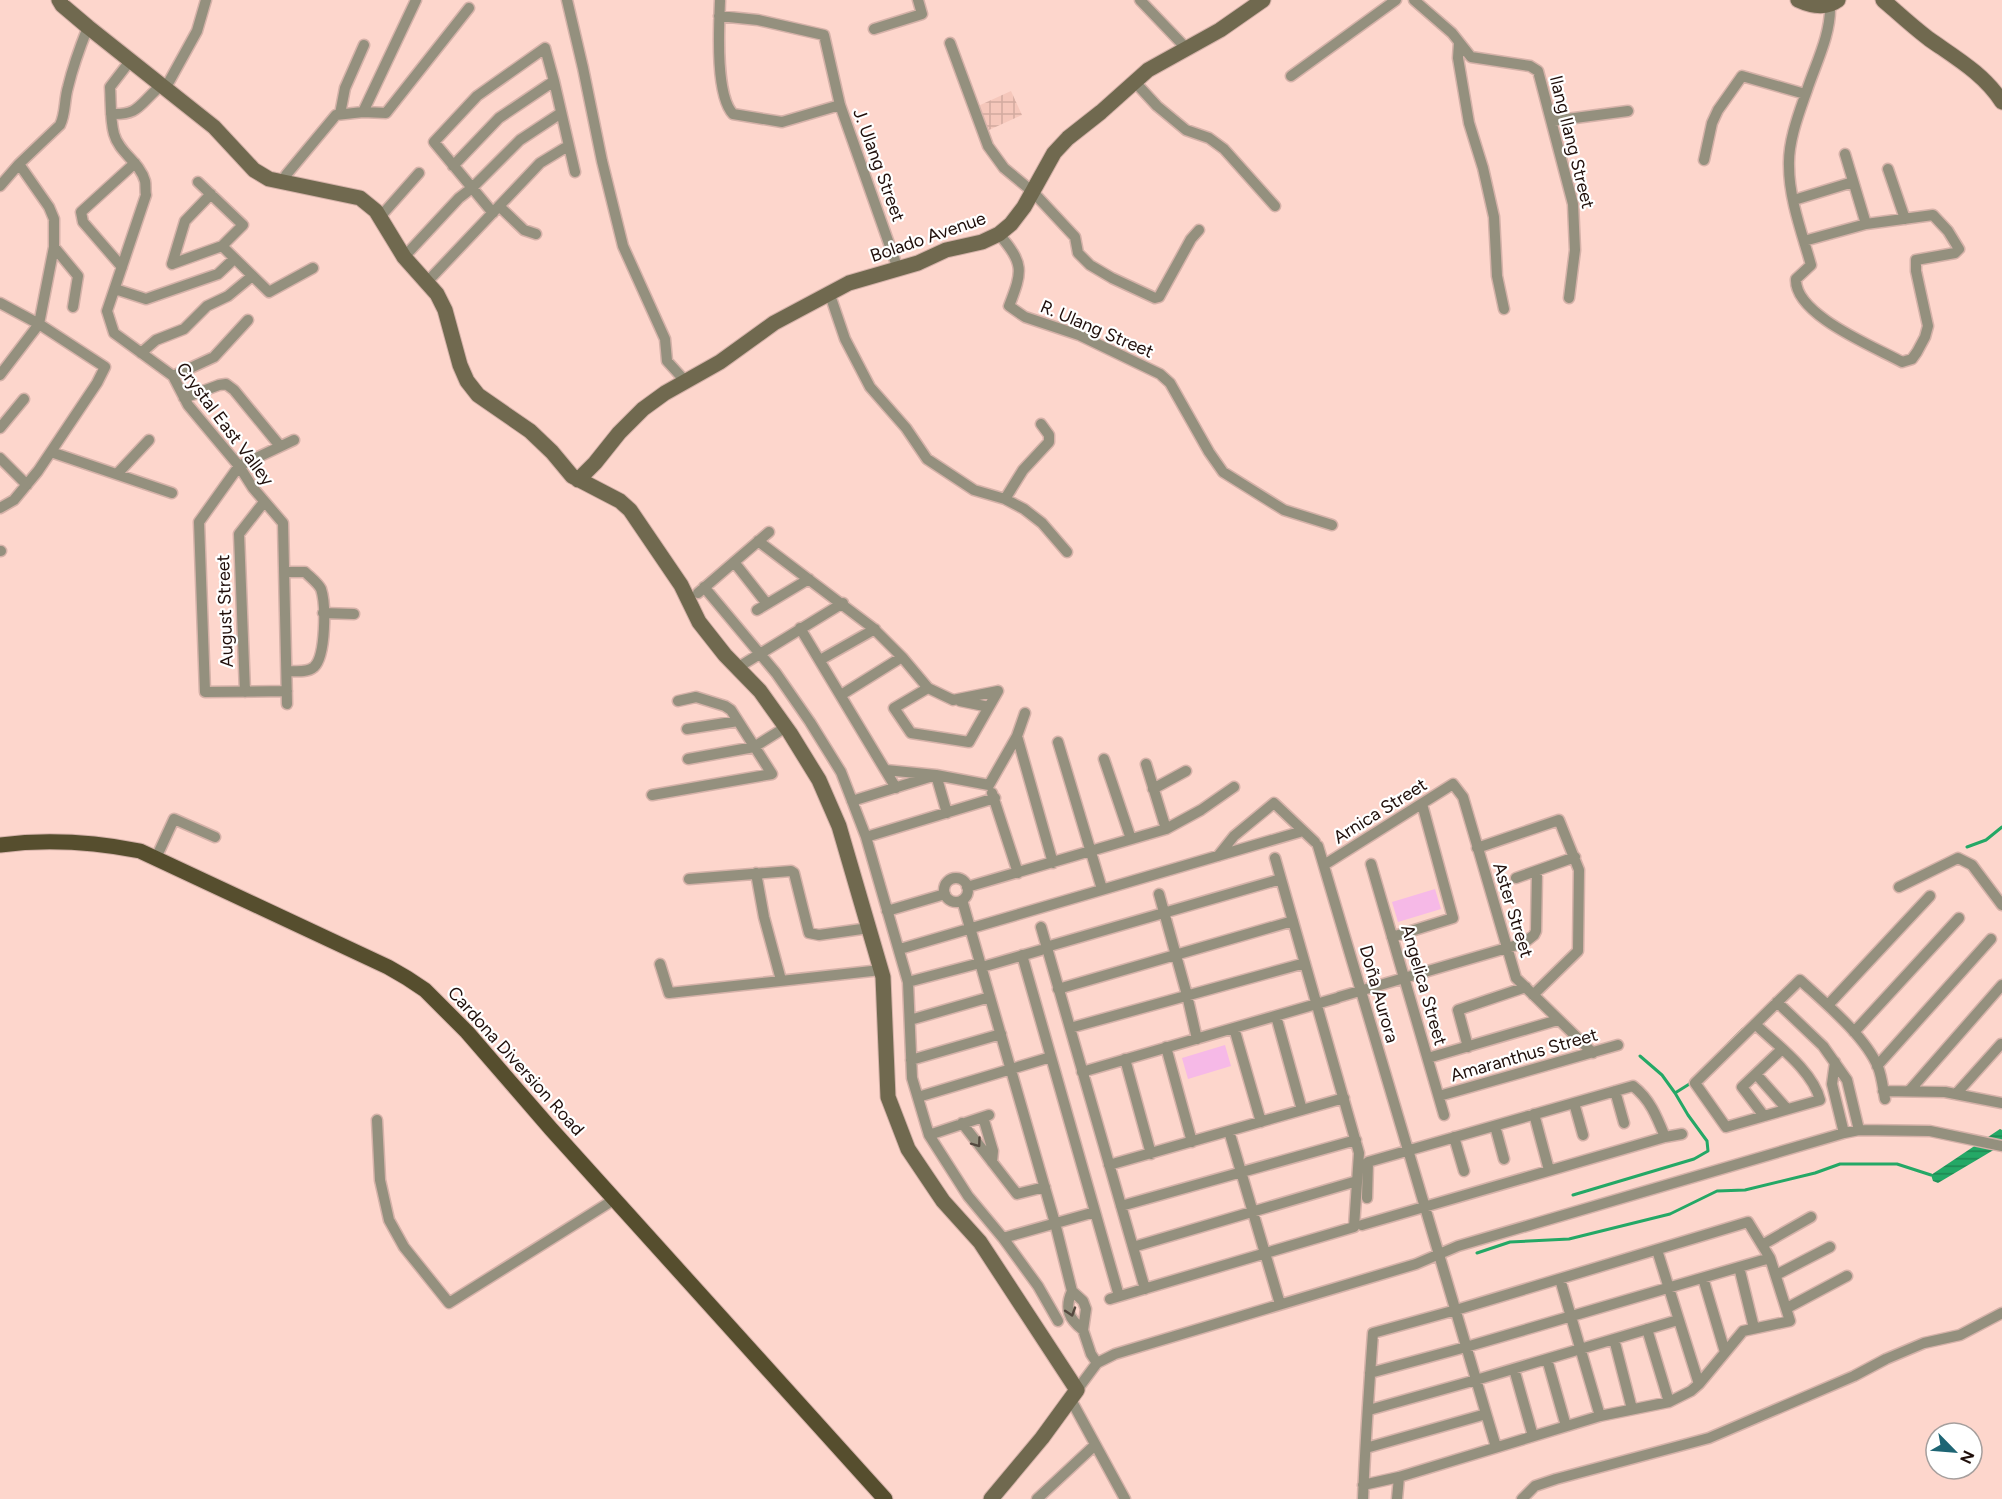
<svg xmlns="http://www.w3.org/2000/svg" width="2002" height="1499" viewBox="0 0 2002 1499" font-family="Figtree,sans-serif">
  <defs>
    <pattern id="industrial-grid" width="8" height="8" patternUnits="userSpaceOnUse" patternTransform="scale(1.5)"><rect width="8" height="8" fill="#f5c7bb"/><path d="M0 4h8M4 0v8" fill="none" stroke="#d2aa9f"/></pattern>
    <pattern id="water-rules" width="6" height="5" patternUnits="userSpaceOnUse" patternTransform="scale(1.5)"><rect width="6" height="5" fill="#24a866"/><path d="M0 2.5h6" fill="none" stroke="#1f8752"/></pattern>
  </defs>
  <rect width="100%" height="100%" fill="#fdd6cc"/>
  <path fill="url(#industrial-grid)" d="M1011,91L1022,115L989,130L978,106Z"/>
  <path fill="#f6b9e7" d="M1435,889L1441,909L1398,922L1392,902Z
    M1225,1045L1231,1066L1188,1079L1182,1058Z"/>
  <path fill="url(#water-rules)" d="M2000,1129L2002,1130V1145L1938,1183L1933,1181L1931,1175Z"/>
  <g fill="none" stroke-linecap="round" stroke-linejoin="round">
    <path stroke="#24a866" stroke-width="3" d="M1967,847L1986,840L2002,827
      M1729,1043L1743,1029
      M1640,1056L1662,1075L1675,1093
      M1573,1195L1694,1159L1708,1151L1707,1141L1688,1115L1675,1093L1691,1083
      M1477,1253L1510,1242L1569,1239L1670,1214L1717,1191L1745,1190L1815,1173L1840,1164H1897L1931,1175"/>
    <defs>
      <path id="street" d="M567,0L583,68L602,161L623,246L665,339L667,361L686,382
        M1140,0L1186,48
        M1414,0L1452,33L1471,57L1530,66L1538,71L1573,204L1575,250L1569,298
        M720,1C719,26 715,95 733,114L782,122L840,105
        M719,16L758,20L824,35L840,105L898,269
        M874,29L922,14L918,0
        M950,43L988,146L1004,168L1033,192L1075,237L1078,253L1090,265L1112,278L1155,298L1159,297L1191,239L1199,230
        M1459,43L1458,58L1469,123L1483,168L1494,217L1497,276L1504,309
        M130,61L110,87C111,102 110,120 114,134C119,153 140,162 145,181C146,185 145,191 146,195L107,311L114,333L173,376L188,405L239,466L253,488L283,523L287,704
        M1291,76L1396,0
        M1134,81L1157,106L1186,130L1209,138L1224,149L1275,206
        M165,89L197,31L206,0
        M363,112L416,0
        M111,114C137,115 138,107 156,90
        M340,114L345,88L364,45
        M1552,121L1628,111
        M1845,154L1866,224
        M1704,160L1712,123L1718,110L1742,76L1805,94
        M453,166L499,118L554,81
        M1888,169L1905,219
        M284,183L286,175L336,115L363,112L386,113L469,8
        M0,186L19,164L60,125C66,113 64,100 68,87C73,66 80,47 88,27
        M1794,200L1853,182
        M499,206L524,230L536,234
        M493,213L434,142L477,96L545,48L554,81L575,172
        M380,217L419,173
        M999,234C1024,264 1023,270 1009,306L1025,317L1079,335L1160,374L1170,383L1209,452L1223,472L1284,510L1332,525
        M1804,241L1866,224L1933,215L1948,231L1959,249L1955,253L1916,260V271L1928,326L1925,337L1917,352L1912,359L1902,362C1875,347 1794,315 1796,279L1811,265C1802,233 1789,199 1789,166C1788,141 1799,113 1807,90C1816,63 1831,34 1830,6
        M222,246L269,292L313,268
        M54,247L78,276L73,307
        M404,257L459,198L472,188L520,140L561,113
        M172,264L222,246L243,225L198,182
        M172,264L185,221L211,194
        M122,267L83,222L81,212L135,163
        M427,282L540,163L568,146
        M115,289L146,299L218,274L234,259
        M829,292L845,339L870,387L906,428L927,459L974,490L1005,499L1024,509L1042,523L1067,552
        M0,303L39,324L105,367L97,383L38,471L14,500L0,508
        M141,353L156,340L184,329L207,306L228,296L251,277
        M0,375L39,324L54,247V219L49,207L19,164
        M173,376L214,357L248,320
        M184,398L219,385L226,384L234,390L280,446
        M0,428L24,399
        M51,452L172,493
        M0,458L27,485
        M117,474L149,440
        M1005,499L1023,470L1049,442V435L1041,424
        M758,541L873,628L902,657L928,688L953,700L998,691
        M0,551H1
        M734,562L767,604
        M284,572H305C310,577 318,583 321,589C326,604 326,656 314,667C307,673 295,671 287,671
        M704,587L776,673L810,722L841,772L866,837L908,982L912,1078L929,1135L968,1196L1003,1238L1038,1286L1058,1321
        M698,593L769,532
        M757,610L809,579
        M323,613L354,614
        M800,628L896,788
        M820,660L875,629
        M737,668L843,603
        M928,688L894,708L911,733L969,742L998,691
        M287,691L205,692L199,522L239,466L294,440
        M245,692L239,534L264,502
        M841,695L902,657
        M960,701L989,707
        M687,729L738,721
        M1017,736L1053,863
        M1058,742L1102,889
        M688,759L754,747L786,727
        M1104,759L1131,839
        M1146,764L1166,829
        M886,770L936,775L989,785
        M989,785L1017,736L1025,713
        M1153,789L1186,771
        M992,793L1018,873
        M652,795L772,774L731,710L725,706L696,697L678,701
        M852,801L936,775L947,813
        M866,837L995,798
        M1318,846L1496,1447
        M1477,848L1559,820L1579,870L1578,951L1533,995
        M1218,856L1234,836L1274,803L1315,842
        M156,858L174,819L215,837
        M1371,864L1444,1115
        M1324,865L1453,784L1463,797L1516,978L1593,1053
        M756,873L764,917L781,980
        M1516,878L1575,857
        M944 890a12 12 0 1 1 24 0a12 12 0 1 1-24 0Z
        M689,879L791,871L794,873L809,933L819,935L869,928
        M967,887L1166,829L1201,810L1234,787
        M1899,887L1958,858L1972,865L2002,905
        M1159,894L1187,995L1197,1039
        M962,900L1055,1223L1072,1291L1083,1301L1086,1309L1083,1330L1091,1354L1097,1363
        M887,911L945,894
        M1041,927L1145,1289
        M1392,937L1453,918L1422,804
        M1046,947L1281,879
        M900,949L1303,831
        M1022,955L1119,1296
        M660,964L669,993L881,970
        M982,967L1041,950
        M908,982L980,963
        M1058,989L1293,921
        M1339,997L1524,943L1534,935L1536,931L1537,871
        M1777,1002L1823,1046L1847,1080L1859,1130
        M1828,1005L1930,896
        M1276,1016L1302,1110
        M910,1020L990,997
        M1755,1024C1777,1045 1813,1071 1820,1100L1726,1127L1695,1083L1800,980C1825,1003 1865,1036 1878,1067C1882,1077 1883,1089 1885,1099
        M1070,1028L1305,963
        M1234,1028L1261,1122
        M1854,1032L1959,918
        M1166,1047L1192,1142
        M1468,1047L1458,1010L1526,987
        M1428,1058L1558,1020
        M1125,1059L1151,1154
        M911,1060L1001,1034
        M1835,1062L1832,1084L1844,1133
        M1877,1066L1991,939
        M1082,1072L1337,998
        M1756,1074L1787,1109
        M1910,1090L2002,985
        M1615,1091L1624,1123
        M1883,1091L1945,1092L2002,1103
        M1956,1094L2001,1044
        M1439,1096L1618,1045
        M918,1097L1051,1057
        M1574,1103L1583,1135
        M1534,1114L1549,1170
        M1764,1116L1742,1087L1782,1049
        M983,1117L993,1151L992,1162
        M377,1120L380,1180L389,1220L404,1247L449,1303L615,1199
        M962,1123L1017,1194L1045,1187
        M1495,1126L1504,1159
        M1229,1131L1280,1304
        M929,1135L989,1115
        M1454,1137L1464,1171
        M1109,1165L1344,1098
        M1367,1198L1368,1162L1633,1086C1650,1099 1657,1117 1665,1137
        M1121,1206L1356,1140
        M1362,1225L1665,1137L1682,1134
        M1003,1238L1095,1212
        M1762,1245L1811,1217
        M1133,1247L1357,1181
        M1657,1250L1699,1384
        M1739,1267L1754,1328
        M1776,1275L1830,1247
        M1703,1278L1725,1352
        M1560,1279L1600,1416
        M1072,1291C1064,1309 1069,1319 1083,1330
        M1110,1299L1354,1227L1359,1153L1275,858
        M1787,1308L1847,1276
        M1647,1329L1669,1402
        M1614,1339L1632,1409
        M1547,1359L1566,1426
        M1514,1369L1533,1436
        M1370,1373L1466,1347L1770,1258
        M1077,1390L1097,1363L1115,1354L1416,1264L1458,1246L1844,1133L1859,1130L1930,1131L2002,1146
        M1070,1398L1125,1499
        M1369,1410L1476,1380L1678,1320
        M1366,1448L1486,1414
        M1037,1499L1095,1445
        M1363,1499C1365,1444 1369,1388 1373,1333L1456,1310L1748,1222L1770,1258L1790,1321L1743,1331L1699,1384L1691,1391L1669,1402L1600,1416L1399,1477L1363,1485
        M1397,1499L1399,1477
        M1522,1499L1535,1486L1556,1479L1709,1438L1854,1376L1886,1359L1924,1343L1960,1335L2002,1313"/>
      <path id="secondary" d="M59,0L62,5L88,27L214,127L254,170L269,179L360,198L376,211L404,257L437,294L445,310L460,365L467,381L478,395L530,431L552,452L572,476L620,501L630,510L681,585L699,622L725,655L760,691L790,733L819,780L839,826L883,977L888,1097L908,1149L943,1201L980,1242L1077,1390L1042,1438L991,1499
        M1798,0C1811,6 1826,9 1838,0
        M1883,0C1898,13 1913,27 1929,39C1956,58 1984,74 2002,102
        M578,480L595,463L619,433L643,409L665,393L720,362L774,323L849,283L918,263L946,250L982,242L999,234L1011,224L1024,207L1054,153L1068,138L1101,112L1148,70L1220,30L1263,0"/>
      <path id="primary" d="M0,845C46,839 94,842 140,851L388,967L407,978L425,990L467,1032L551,1129L885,1499"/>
    </defs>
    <use href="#street" stroke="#d5b2a9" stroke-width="13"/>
    <use href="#secondary" stroke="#d5b2a9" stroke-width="17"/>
    <use href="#primary" stroke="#d5b2a9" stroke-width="17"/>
    <use href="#street" stroke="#94907e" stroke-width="10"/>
    <use href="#secondary" stroke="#70694f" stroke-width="15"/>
    <use href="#primary" stroke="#564e2e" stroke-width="15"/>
  </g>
  <defs><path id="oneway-chevron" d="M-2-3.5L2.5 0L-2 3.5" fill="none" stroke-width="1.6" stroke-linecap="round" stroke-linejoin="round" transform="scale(1.5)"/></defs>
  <g stroke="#54493f">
    <use href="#oneway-chevron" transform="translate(977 1143) rotate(54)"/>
    <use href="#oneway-chevron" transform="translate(1071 1312) rotate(72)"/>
  </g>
  <g text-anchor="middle" stroke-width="4.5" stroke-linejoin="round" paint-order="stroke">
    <g font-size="18" fill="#200f0b" stroke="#fff">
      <text transform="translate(1572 142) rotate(76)" y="6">Ilang Ilang Street</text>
      <text transform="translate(879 165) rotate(70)" y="6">J. Ulang Street</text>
      <text transform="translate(928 237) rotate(-19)" y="6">Bolado Avenue</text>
      <text transform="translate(1097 329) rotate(23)" y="6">R. Ulang Street</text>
      <text transform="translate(225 424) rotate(53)" y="6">Crystal East Valley</text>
      <text transform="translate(225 611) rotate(-92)" y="6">August Street</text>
      <text transform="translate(1380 811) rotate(-32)" y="6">Arnica Street</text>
      <text transform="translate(1513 910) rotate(73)" y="6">Aster Street</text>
      <text transform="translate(1424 985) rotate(74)" y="6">Angelica Street</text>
      <text transform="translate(1379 994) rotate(74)" y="6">Doña Aurora</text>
      <text transform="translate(1524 1055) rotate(-16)" y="6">Amaranthus Street</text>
      <text transform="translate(516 1061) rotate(48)" y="6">Cardona Diversion Road</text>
    </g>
  </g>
  <g transform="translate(1954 1451) rotate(115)"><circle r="28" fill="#ffffff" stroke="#a69f9d" stroke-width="1.5"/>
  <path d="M0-4.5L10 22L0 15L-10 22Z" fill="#1e6574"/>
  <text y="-9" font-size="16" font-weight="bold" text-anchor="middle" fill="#200f0b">N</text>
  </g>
</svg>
